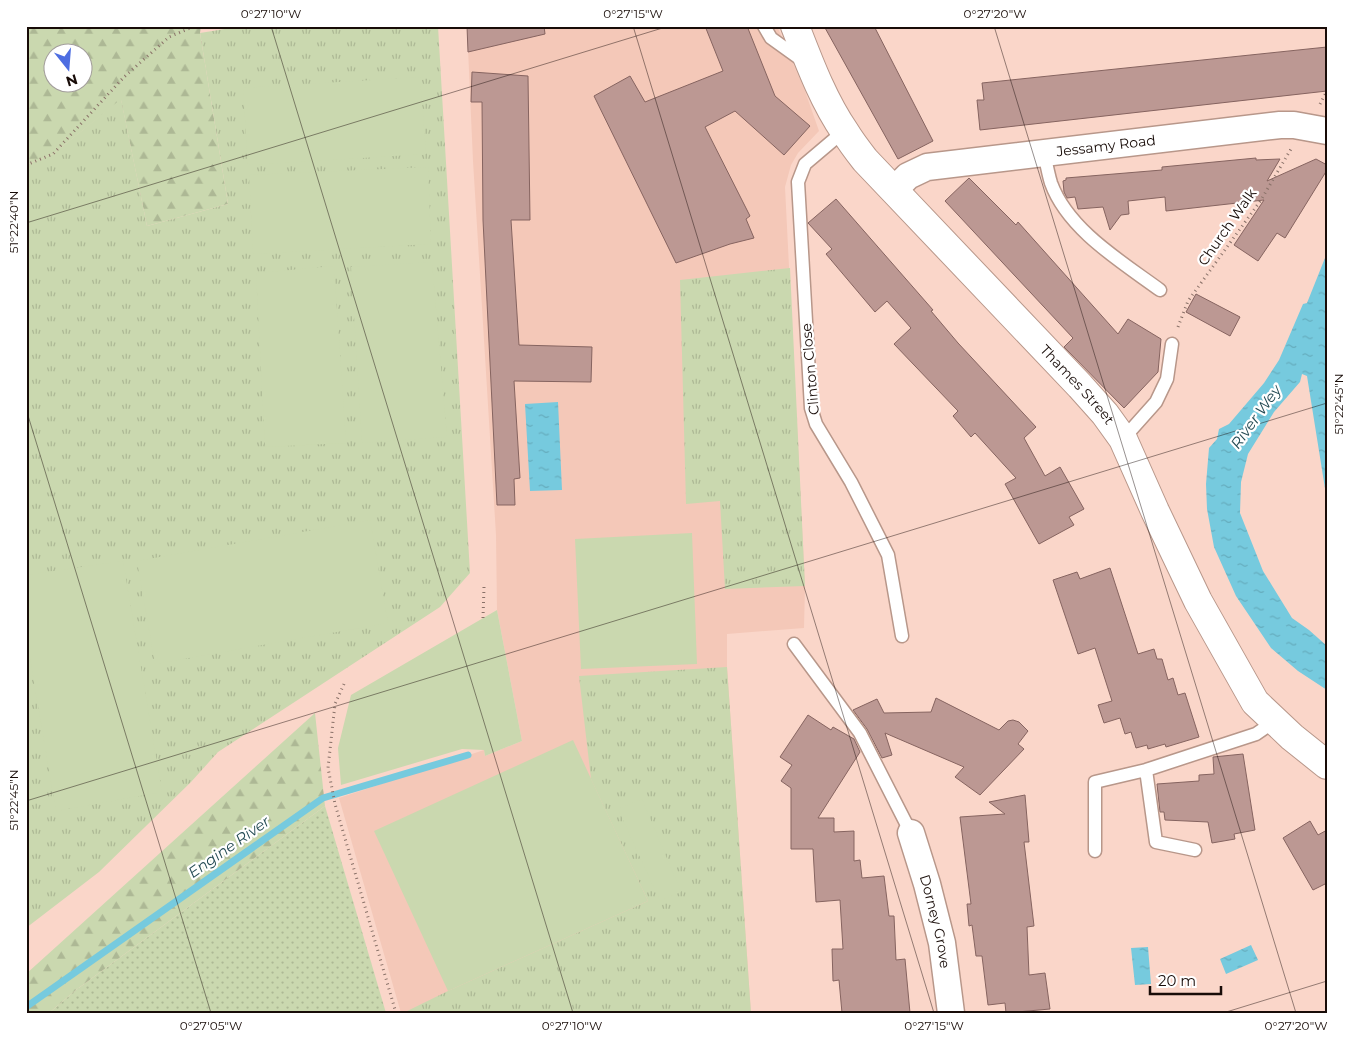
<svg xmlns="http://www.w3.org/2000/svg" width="1353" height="1039" viewBox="0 0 1353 1039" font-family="Montserrat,sans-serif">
  <defs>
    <pattern id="grass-dots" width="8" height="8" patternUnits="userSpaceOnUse" patternTransform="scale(1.25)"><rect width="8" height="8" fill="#cad8af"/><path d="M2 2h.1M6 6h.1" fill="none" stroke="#adb895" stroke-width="1.8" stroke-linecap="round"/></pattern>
    <pattern id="forest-firs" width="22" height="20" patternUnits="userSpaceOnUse" patternTransform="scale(1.25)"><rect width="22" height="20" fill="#cad8af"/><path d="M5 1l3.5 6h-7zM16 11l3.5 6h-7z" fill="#adb895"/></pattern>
    <pattern id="park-tufts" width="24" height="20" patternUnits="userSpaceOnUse" patternTransform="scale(1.25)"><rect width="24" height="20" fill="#cad8af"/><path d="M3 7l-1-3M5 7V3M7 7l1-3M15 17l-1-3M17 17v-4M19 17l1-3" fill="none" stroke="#adb895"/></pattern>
    <pattern id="water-ripples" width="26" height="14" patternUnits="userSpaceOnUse" patternTransform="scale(1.25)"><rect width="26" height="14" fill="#76cade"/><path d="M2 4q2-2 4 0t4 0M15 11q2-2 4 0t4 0" fill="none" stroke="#65acbd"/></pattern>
  </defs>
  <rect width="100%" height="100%" fill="#fad6c9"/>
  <path fill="#f4c8b8" d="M467,26H777L805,91L819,131L798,153L791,165L785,187L805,586L804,628L727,634V667L751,1013H401L339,798L484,750L485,756L522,741L497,610L496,535L473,161Z"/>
  <path fill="url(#grass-dots)" d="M325,806L386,1013H49L76,990Z"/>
  <path fill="url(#forest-firs)" fill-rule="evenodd" d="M26,26H201L200,33L228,204L147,226L121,100L53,154L26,165ZM52,52H82V82H52Z
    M315,713L325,806L76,990L49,1013H26V974Z"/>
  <path fill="url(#park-tufts)" d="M243,26H438L470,573L440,607L218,752L191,782L99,872L26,928V165L53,154L121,99L147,226L228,204L200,33Z
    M790,268L805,586L725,589L720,501L686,504L680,280Z
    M727,667L751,1013H403L448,991L648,901L591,779L579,676Z"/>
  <path fill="#cad8af" d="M420,77L426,154L248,165L243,88Z
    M428,167L431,244L253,254L249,175Z
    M432,262L447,437L362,443L351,267Z
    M334,266L346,443L265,447L256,273Z
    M370,520L388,623L155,664L137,561Z
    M692,533L697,664L581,669L575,539Z
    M123,561L162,792L56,811L26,635V575Z
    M497,610L522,741L485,756L484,750L462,749L341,785L338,748L351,695Z
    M573,740L648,901L448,991L374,831Z
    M642,799L681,892L660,901L618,809Z"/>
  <path fill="url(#water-ripples)" d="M1327,253V501L1307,376L1302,374L1300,382L1274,412L1248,454L1241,482L1240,513L1263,571L1292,618L1309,630L1327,646V690L1298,671L1271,648L1236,596L1214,547L1207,509L1206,484L1209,448L1217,439L1219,429L1229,424L1264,383L1279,360L1303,304L1307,303Z
    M558,402L562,490L530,491L525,404Z
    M1251,945L1258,960L1226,974L1220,959Z
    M1148,947L1151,984L1135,985L1131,948Z"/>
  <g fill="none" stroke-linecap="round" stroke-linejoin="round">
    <path stroke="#76cade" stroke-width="7" d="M26,1007L323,798L468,755"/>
  </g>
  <path fill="#bc9893" stroke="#866460" d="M467,26H544L545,34L468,52Z
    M705,26H747L775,96L810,126L784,155L735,111L705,127L750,216L746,219L754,238L730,244L676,263L594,96L630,76L645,102L723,71Z
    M824,26H874L933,141L898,159Z
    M1327,47V91L980,130L977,100H984L982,83Z
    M472,72L528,76L530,220H511L519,345L592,347L591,382L514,381L520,478L514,479L515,505H497L483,220L482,102H471Z
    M1256,158V160L1280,159L1267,181L1316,159L1327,165V170L1285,238L1277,233L1258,261L1234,245L1264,200L1166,211L1165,197L1128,201L1129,214L1121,215L1110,230L1103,207L1078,209L1075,197L1067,198L1064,192L1063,181L1066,180V178L1162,170V167Z
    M969,178L1016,225L1018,222L1118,334L1128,319L1161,339L1158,372L1124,408L1064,347L1073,338L945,201Z
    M836,199L933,310L931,311L958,343L1036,427L1024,438L1045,476L1060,467L1084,509L1069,517L1074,525L1039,544L1005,484L1016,478L975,433L971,437L953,416L958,411L894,344L911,328L887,301L875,312L826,254L832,249L808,223Z
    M1196,294L1240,317L1230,336L1186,312Z
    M1110,568L1138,654L1154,649L1157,659H1162L1168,680L1173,678L1178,695L1185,693L1199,737L1166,747L1165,744L1148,749L1147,745L1136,748L1131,732L1125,734L1120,718L1104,723L1098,705L1112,701L1095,648L1078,654L1053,580L1077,572L1080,579Z
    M936,698L999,730L1008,721L1013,720L1019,722L1028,731L1018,744L1024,749L980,795L955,777L964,767L885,733L892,755L882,758L867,729L853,710L877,699L884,713L931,712Z
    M808,715L831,730L833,727L854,739L860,752L818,818H834V832L854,831V861L860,860L862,878L884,876L889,916H894L896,960L905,959L910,1013H842L839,980L833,981L832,949H843L840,900L816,902L813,849H791V788L781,781L792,765L780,757Z
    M1243,754L1255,830L1234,834L1235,839L1212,843L1208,822L1165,820L1164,812H1160L1157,784L1199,781V775L1214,774L1213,757Z
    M1025,795L1029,842H1024L1034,926L1027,927L1029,975L1045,973L1050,1009L1006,1013L1005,1003L988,1005L982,956H976L972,925L969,926L967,904H971L960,817L1005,814L989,802Z
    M1310,821L1318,835L1327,830V883L1313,890L1283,838Z"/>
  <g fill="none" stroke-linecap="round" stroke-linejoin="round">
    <defs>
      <path id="service" d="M764,26L771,38L803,61
        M844,131L805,164L798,182L811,408L816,424L851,482L888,555L902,636
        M1044,152C1046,162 1048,173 1051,183C1068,230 1122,262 1160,290
        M1123,439L1156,402L1167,379L1172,344
        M794,644L860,733L911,833
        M1146,770L1156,842L1195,850
        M1095,851V782L1146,770L1256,734L1275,721"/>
      <g id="minor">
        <path id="s1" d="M894,190L908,176L927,167L1280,125H1294L1327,131"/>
        <path id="s2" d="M911,833L927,884L942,943L951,1013"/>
      </g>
      <g id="tertiary">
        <path id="s3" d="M795,26C809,62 823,100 845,132C851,142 858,151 865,160L1080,386L1105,414L1123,439L1155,511L1198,601L1255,702L1292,737L1327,765"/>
      </g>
    </defs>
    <use href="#service" stroke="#b8978a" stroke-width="15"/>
    <use href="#minor" stroke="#b8978a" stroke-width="29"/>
    <use href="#tertiary" stroke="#b8978a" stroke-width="30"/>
    <path stroke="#897168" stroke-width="3" stroke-dasharray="1 4" stroke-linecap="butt" d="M1320,104L1327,91
      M26,165L53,154L124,77L169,37L195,26
      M1178,327L1188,301L1261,200L1291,149
      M483,618L484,587
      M344,684L335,704L328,768L335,804L396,1013"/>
    <use href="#service" stroke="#fff" stroke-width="12"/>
    <use href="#minor" stroke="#fff" stroke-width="26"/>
    <use href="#tertiary" stroke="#fff" stroke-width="28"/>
  </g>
  <path fill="none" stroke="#180c08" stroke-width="1" stroke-opacity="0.45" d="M271,26L573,1013M633,26L934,1013M994,26L1296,1013M26,223L669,26M26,409L211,1013M26,801L1327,403M1223,1013L1327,981"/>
  <g text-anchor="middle" stroke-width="4.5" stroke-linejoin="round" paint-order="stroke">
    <g font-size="14" fill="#180c08" stroke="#fff">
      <text dy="5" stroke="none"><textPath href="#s1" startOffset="221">Jessamy Road</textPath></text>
      <text transform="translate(1227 227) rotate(-55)" y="5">Church Walk</text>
      <text transform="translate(810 369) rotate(-95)" y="5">Clinton Close</text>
      <text dy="5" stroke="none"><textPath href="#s3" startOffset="461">Thames Street</textPath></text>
      <text dy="5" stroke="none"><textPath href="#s2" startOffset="92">Dorney Grove</textPath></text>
    </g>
    <g font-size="15" font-style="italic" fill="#234a53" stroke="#fff">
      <text transform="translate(1256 417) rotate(-54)" y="5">River Wey</text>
      <text transform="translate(229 847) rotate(-35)" y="5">Engine River</text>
    </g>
  </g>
  <rect width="1353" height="1039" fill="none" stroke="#ffffff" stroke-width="55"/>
  <g transform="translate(68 68) rotate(163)"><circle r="24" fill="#ffffff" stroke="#a39e9c"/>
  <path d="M0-4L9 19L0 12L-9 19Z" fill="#4d6de1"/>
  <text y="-8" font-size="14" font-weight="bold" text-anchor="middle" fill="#180c08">N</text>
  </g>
  <path d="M1150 986v8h71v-8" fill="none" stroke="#180c08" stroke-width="2.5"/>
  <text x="1158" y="986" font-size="15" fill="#180c08" stroke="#ffffff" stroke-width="4" paint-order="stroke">20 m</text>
  <rect x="28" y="28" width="1298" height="984" fill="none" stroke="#180c08" stroke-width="2"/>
  <g font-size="12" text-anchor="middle" fill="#180c08">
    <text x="271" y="18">0°27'10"W</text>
    <text x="633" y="18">0°27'15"W</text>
    <text x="995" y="18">0°27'20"W</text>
    <text transform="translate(14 222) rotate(-90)" y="4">51°22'40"N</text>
    <text transform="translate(1339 404) rotate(-90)" y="4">51°22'45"N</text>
    <text transform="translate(14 800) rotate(-90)" y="4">51°22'45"N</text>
    <text x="211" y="1030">0°27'05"W</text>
    <text x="572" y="1030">0°27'10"W</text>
    <text x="934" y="1030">0°27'15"W</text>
    <text x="1296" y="1030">0°27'20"W</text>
  </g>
</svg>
